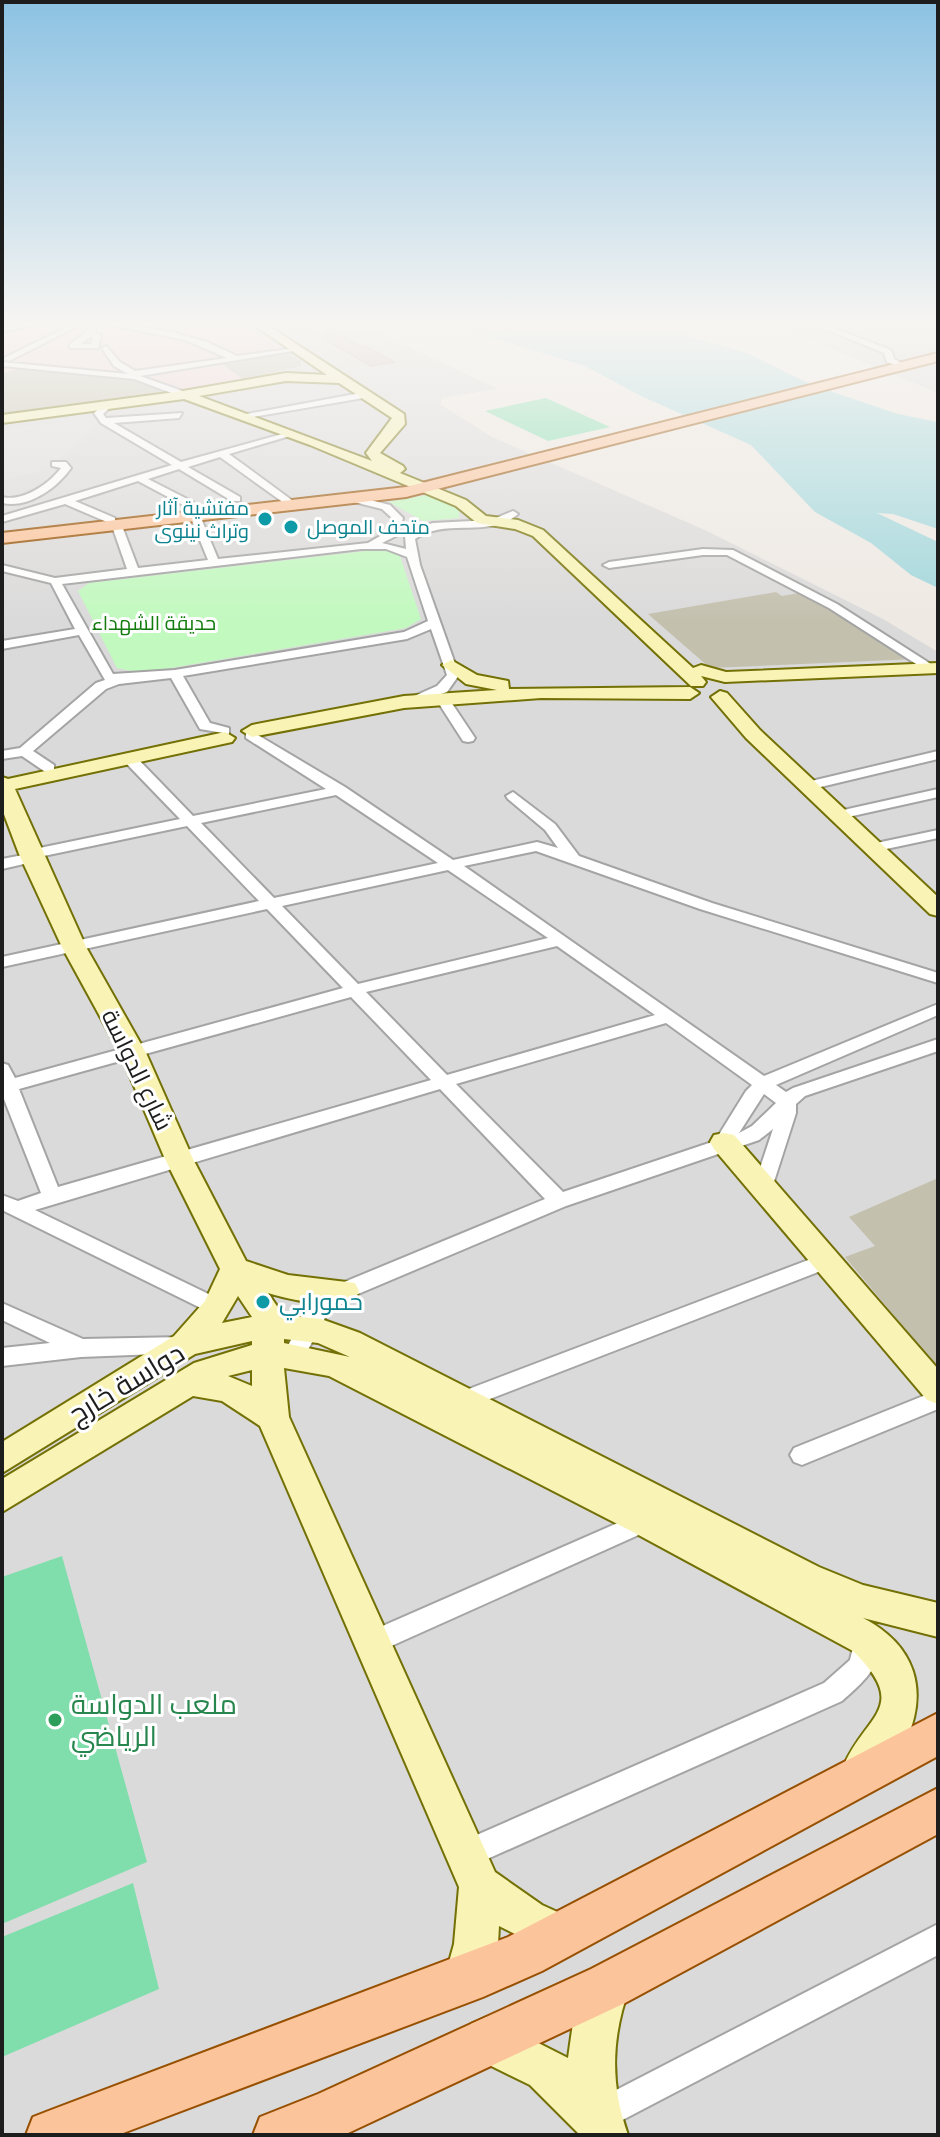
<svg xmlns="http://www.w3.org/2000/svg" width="940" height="2137" viewBox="0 0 940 2137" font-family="'Archivo Narrow',Cairo,sans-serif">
  <rect width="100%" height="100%" fill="#eee9e3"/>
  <path fill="#dbdada" d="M2,323H302L320,332L374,330L498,389L441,398V405L492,437L707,531L883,619L938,652V2135H2Z
    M770,323H938V393Z"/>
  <path fill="#efd1d4" d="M2,323H239L286,351L218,361L243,379L166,394L2,415Z"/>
  <path fill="#c3c0ae" d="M286,351L301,361V366L243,379L217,361Z
    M27,367L138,378L168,391L2,414V373Z
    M776,592L782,596L804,592L917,659L710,668L648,614Z
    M938,1178V1368L845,1257L875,1246L849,1217Z"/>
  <path fill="#c2f9bf" d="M437,493L459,511V518L423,521L389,502Z
    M383,549L399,553L421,619L406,628L141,673L117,668L78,591L89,583Z"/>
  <path fill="#80dead" d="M546,398L610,427L548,441L485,411Z
    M62,1556L147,1862L2,1924V1577Z
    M133,1883L159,1989L2,2057V1937Z"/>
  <path fill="#ddd" d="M83,413L99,423L68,456H61L55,464L60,468L2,480V429L50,424Z"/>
  <path fill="#a3d7dc" d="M444,323H665L690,337L747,353L812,385L898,414L938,422V529L893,514L877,513L938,542V588L911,575L871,543L815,512L751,445L641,396L585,366Z"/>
  <path fill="#c6bab6" stroke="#c0ada5" stroke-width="2" d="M329,329L360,346H365L394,362L371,366L323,338Z"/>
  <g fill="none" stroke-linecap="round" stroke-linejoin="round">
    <defs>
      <path id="street" d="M29,323H44L2,332V328Z
        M75,323H84L9,361L2,359Z
        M91,323L95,325L96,333L101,335L98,348H70V344L89,330L87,325ZM90,337H93L91,344H81Z
        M100,323H117L172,332L207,342L237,356L289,349L293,351L140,376L188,393L185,398L134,379L2,366V362L128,374L114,366L102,348L106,346L120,362L135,371L227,358L185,340Z
        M810,323H820L891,350L894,359L905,365L901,367L887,362L884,353Z
        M366,392L369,397L241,419L236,416Z
        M105,404L112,406L103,414L106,418L182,413L179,418L114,423L181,462L293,431V435L229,454L293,501L284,503L220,457L188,467L240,497V501H232L179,469L148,479L193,502V506H185L138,481L75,501L115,518V522H107L65,504L2,522V516L172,465L101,423L94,413Z
        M52,462H66L71,468C57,488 28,509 2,503V497C23,502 49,484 61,468L52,466Z
        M358,497L390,505L403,518L398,535L382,543L406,549L405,536L416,528L433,523L491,520L513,511L518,514C490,539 446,517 415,539L420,565L459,675L447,692L409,705L403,701L437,686L447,675L431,629L407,639L183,676L210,723L229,728V734L200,729L171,678L119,684L106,689L33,751L54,765V771H44L22,756L2,759V751L20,748L96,683L105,680L79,635L2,649V641L75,629L51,583L2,571V565L55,578L127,569L112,526L117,523L122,526L138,568L208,560L191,518L196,515L201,518L218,559L368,543L389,531L394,520L382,509L354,502L353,500ZM361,549H386L407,557L428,621L404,632L175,670L113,674L62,584Z
        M703,549L733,550L837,604L937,668L927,671L829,608L727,555H703L609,568L603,565L609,562Z
        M442,695L447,696L475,738L473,741L468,742L463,741L436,699Z
        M251,731L345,787L453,860L537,842L558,848L545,830L508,799L506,796L513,792L555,824L579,856L712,903L938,973V983L700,909L536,851L464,866L764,1076L938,1004V1015L776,1085L786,1092L793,1088L938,1039V1051L805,1096L796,1104V1113L770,1194H756L753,1189L773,1129L759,1140L566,1206L351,1297L326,1316L302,1361L294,1364L286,1361L283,1355L310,1304L337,1285L545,1199L440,1089L35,1210L225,1302L228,1308L225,1314L217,1316L2,1210V1195L18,1201L41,1193L2,1094V1063L8,1065L15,1078L343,988L267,909L2,967V957L259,901L187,826L39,857L37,861L2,869V859L23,855L25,851L180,819L125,762V756H135L193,816L326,789L246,738V732ZM336,795L438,863L274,898L201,823ZM448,870L548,938L358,984L282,906ZM557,946L655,1015L447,1075L366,992ZM351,997L431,1080L58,1187L19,1089ZM666,1023L752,1085L746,1091L715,1141L563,1192L456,1084ZM764,1094L776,1103L752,1126L739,1133Z
        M938,751V759L808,790L801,786L803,783Z
        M938,789V797L839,819L832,815L839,811Z
        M938,830V838L872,852L865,848L867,845Z
        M824,1254L831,1257L834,1262L831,1267L469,1407L461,1410L453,1407L450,1401L453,1395Z
        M2,1303L83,1339L183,1337L191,1339L194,1345L191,1351L183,1353L81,1357L2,1366V1348L50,1343L2,1320Z
        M938,1390V1409L802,1465L794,1462L790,1455L794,1448Z
        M645,1511L654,1514L657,1521L654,1528L380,1651L371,1655L362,1651L358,1643L362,1635Z
        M866,1627L875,1631C889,1662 863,1682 842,1701L476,1864L466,1868L456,1864L452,1854L456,1844L824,1683L850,1660L857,1631Z
        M938,1924V1955L611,2126L600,2131L589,2126L584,2115L589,2104Z"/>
      <path id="secondary" d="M251,323H264L404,414L405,424L380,453L403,466L405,469L400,473L466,500L486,516L518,520L543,530L693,668L701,665L726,672L938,663V673L725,682L701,676L706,682L703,686H691L533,536L515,529L477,523L456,506L310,445L184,399L2,423V415L183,391L286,373L327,375ZM286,381L339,383L392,418L366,453L372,461L199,396Z
        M451,660L477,675L508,681L509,689L690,687L699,693L690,699L541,698L404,708L252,737L242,731L252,725L404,696L497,690L466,684L442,665Z
        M720,691L727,693L760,730L938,897V916L930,914L746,738L711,697Z
        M225,732L235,738L232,742L15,789L86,947L146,1053L193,1159L246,1261L288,1275L355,1283L359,1291L355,1299C328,1307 294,1301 268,1293L283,1315L321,1319L360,1333L819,1567L863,1585L938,1603V1637L863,1618C915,1645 929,1689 906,1741C897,1760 883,1777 864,1785L850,1779L844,1765C866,1714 911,1708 853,1651L633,1532L329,1376L284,1368L289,1417L495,1872L542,1905L575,1920L582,1935L575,1950L560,1957L499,1926L498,1944L482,1996L466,2002L450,1996L444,1980L454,1944L459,1887L260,1426L222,1401L193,1396L2,1512V1479L194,1363L252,1345V1341L195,1354L2,1473V1442L174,1336L205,1301L220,1269L165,1159L120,1053L62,947L19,854L2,809V777L8,779ZM238,1296L252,1317L222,1323ZM284,1339L318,1343L350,1357L284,1343ZM252,1370V1386L228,1376Z
        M724,1133L734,1135L938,1369V1404L927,1400L714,1149L710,1142L714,1135Z
        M608,1964L624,1970L630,1986C611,2037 610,2084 628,2135H580L530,2085L471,2056L464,2040L471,2024L487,2017L568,2058L573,2023L592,1970Z"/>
      <path id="primary" d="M938,353V361L406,497L2,543V533L406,487Z
        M938,1713V1756L542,1971L483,1997L118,2135H26L33,2117L51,2110L508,1937Z
        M938,1788V1834L625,2003L346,2134L253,2135L260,2117L318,2094L591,1969Z"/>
    </defs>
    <use href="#street" stroke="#a4a4a4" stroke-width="4"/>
    <use href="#secondary" stroke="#737005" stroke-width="4"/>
    <use href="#primary" stroke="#965000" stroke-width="4"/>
    <use href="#street" fill="#fff" fill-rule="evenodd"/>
    <use href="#secondary" fill="#f9f4b6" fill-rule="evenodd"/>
    <use href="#primary" fill="#fcc49a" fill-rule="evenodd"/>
  </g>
  <linearGradient id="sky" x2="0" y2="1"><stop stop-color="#8cc2e3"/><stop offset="0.52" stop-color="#f7f5f2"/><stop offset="1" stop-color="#f7f5f2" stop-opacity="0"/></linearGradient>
  <rect width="940" height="622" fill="url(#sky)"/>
  <g fill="#0f9aa8" stroke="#fff" stroke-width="3">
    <circle cx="265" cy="519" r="8"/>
    <circle cx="291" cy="527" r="8"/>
    <circle cx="263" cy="1302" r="8"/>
  </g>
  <circle fill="#2e9e5b" stroke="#fff" stroke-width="3" cx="55" cy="1720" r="8"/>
  <g text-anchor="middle" stroke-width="6" stroke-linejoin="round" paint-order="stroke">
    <g font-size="20" fill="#0d838f" stroke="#fff" text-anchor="end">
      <text x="249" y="515">مفتشية آثار<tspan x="249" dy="23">وتراث نينوى</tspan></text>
      <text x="307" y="534" text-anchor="start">متحف الموصل</text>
    </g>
    <g font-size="20" fill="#117b0b" stroke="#fff">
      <text x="154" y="630">حديقة الشهداء</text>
    </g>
    <g font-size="24" fill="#1d1d1d" stroke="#fff">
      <text transform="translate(137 1070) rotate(64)" y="8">شارع الدواسة</text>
    </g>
    <g font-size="24" fill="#0d838f" stroke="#fff" text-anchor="start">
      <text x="279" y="1310">حمورابي</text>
    </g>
    <g font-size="28" fill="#1d1d1d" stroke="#fff">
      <text transform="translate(126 1383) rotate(-31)" y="10">دواسة خارج</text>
    </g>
    <g font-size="28" fill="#27864d" stroke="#fff" text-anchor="start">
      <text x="71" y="1714">ملعب الدواسة<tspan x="71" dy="32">الرياضي</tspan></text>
    </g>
  </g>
  <rect width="940" height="2137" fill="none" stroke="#1d1d1d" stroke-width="8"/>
</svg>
